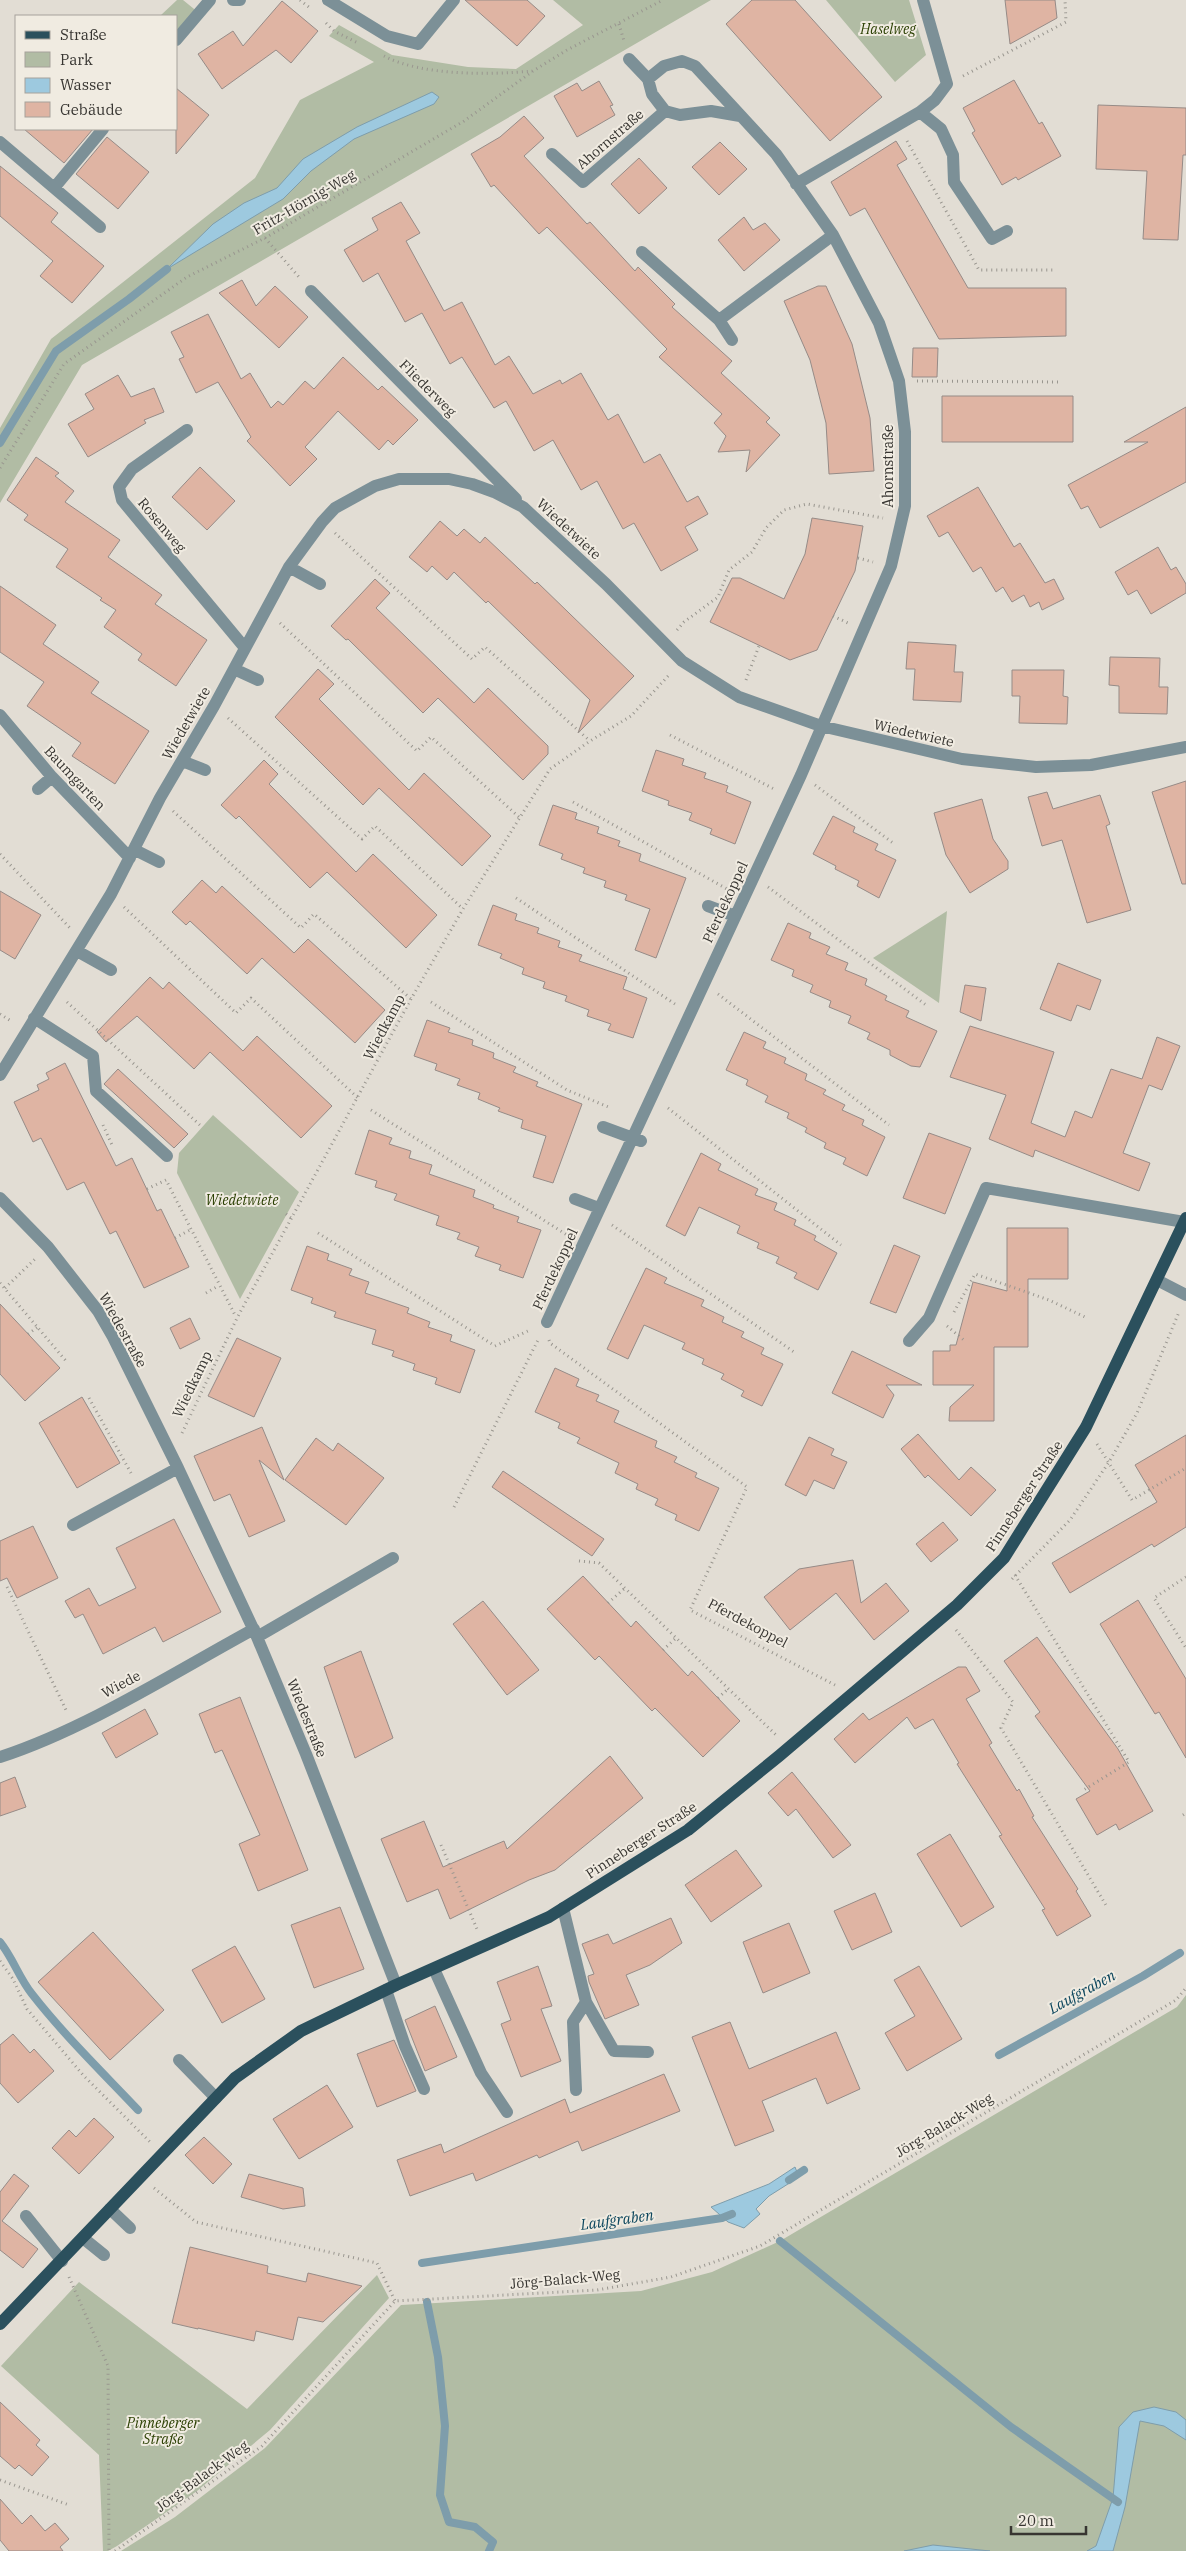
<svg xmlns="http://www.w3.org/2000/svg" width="1186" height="2551" viewBox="0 0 1186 2551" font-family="'IBM Plex Serif',serif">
  <rect width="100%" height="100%" fill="#e2ddd4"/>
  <path fill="#b1bca4" d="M177,0H183L199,13L176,31V16H160Z
    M553,0H711L82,365L0,503V428L51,339L255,178L300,100L374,62L329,36L339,25L392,55L468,67L516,69L583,25Z
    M826,0H909L926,55L895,82Z
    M947,911L939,1003L873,958Z
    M213,1115L299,1192L240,1299L177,1173L179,1153Z
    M1186,1995V2551H121L175,2517L265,2448L401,2305L641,2291L712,2272L780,2241L1177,2007Z
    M377,2275L389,2298L270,2430L197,2491L117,2546L108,2551H103L99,2455L1,2366L79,2282L247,2409Z"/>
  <path fill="#9dc9df" stroke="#7e9dab" d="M432,92L439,97L434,104L354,139L311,171L283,199L167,269L213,224L244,203L277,188L303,159L357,127Z
    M795,2167L799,2177L769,2196L756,2209L760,2214L744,2228L728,2222L711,2207L769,2184Z
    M1154,2407L1176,2412L1186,2420V2440L1164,2426L1140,2421L1125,2507L1113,2551H1087L1096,2546L1113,2498L1119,2427L1133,2412Z
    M933,2545L990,2551H904Z"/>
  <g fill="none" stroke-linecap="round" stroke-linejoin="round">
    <path stroke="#7e9dab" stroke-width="8" d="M0,443L56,351L129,299L167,269
      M0,1942C13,1958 19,1978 32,1994C64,2035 102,2072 138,2110
      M999,2055L1143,1976L1180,1953
      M789,2180L804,2170
      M780,2241L1011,2427L1118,2502
      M422,2263L722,2218L732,2214
      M427,2302L438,2357L445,2426L440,2495L449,2522L475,2527L493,2542L489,2551"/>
  </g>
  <path fill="#dfb4a3" stroke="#968b87" d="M465,0H527L545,16L517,46Z
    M752,0H795L882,97L830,141L726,24Z
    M1005,0H1055L1057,18L1010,44Z
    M282,1L318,31L291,63L276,50L222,89L198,54L233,31L243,46Z
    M1014,80L1039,124L1042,122L1061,156L1018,180L1016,177L1002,185L972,133L975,131L963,108Z
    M599,81L613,105L610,106L615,115L577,137L554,96L577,83L582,91Z
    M176,88L209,115L176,154Z
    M1098,105L1186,108V155H1183L1178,240L1143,239L1147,171L1096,169Z
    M524,116L544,138L524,156L587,224L590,222L635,271L638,267L675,304L672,307L732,361L721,373L770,418L766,422L780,435L746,472L750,450L718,452L726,436L714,423L722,414L659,357L667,349L547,227L539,234L494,185L491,187L471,154L500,137Z
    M24,129H93L64,163Z
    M107,137L149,172L118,209L76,174Z
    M896,141L907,159L897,165L968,288H1066V336L939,339L865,208L850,216L831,182Z
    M720,142L747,169L719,195L692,167Z
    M639,158L667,188L639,214L611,184Z
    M0,166L58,213L51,222L104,266L72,303L40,276L53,261L0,216Z
    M401,202L420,233L406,241L444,311L462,302L495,365L509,356L533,394L560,380L562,384L581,373L608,420L618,414L644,463L660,454L687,502L698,496L708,514L685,527L698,550L661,571L634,523L623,529L597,481L581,490L553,440L534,451L506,401L494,408L462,357L450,364L422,313L405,322L378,273L363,282L344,250L378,230L372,218Z
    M744,217L753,230L765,223L780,240L744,271L718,240Z
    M242,280L256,306L275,286L308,317L279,348L219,293Z
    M818,286H826L852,344L870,418L874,471L829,474L826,423L810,360L784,301Z
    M208,314L241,379L250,373L271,408L278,401L283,405L305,381L314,389L343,357L378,390L382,386L418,420L393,445L388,440L379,450L338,411L305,447L317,459L290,486L247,441L251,437L218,382L196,393L179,359L184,357L171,332Z
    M913,348H938L937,377H912Z
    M118,375L131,397L154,388L164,412L144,420L146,423L88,457L68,424L94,409L85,394Z
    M942,396H1073V442H942Z
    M1186,407V482L1100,528L1088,506L1081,509L1068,485L1148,442H1124Z
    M36,457L59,473L55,476L74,491L65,502L120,540L108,557L162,595L155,604L207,640L176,686L138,660L142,654L104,627L116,610L100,600L102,598L56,567L68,549L24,520L28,515L7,500Z
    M200,467L235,501L207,530L172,497Z
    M978,487L1014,547L1020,543L1045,583L1054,579L1064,599L1042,610L1039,602L1030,607L1024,595L1012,602L1003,587L996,592L981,567L973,572L948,532L939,537L927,516Z
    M812,518L863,526L855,571L817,650L790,660L710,622L732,578H740L784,599L805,554Z
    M440,521L457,536L464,529L480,543L485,537L535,584L537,582L634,676L578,733L590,700L488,601L486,603L454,572L447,580L432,566L427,572L409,557Z
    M1158,547L1171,570L1176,567L1186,584V593L1151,614L1137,590L1128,595L1115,572Z
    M375,579L390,593L376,608L474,703L488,688L548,746V754L523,780L438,698L423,713L348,639L346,640L331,626Z
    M0,586L56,625L43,644L99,682L91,693L149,731L115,784L72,756L81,743L27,706L44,682L0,652Z
    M908,642L956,645L954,672H963L961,702L913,700L915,669H906Z
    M1110,657L1160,658L1159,687H1168L1167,714L1119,713V686L1109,685Z
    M318,669L334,684L319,699L409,790L424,773L491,836L462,866L379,788L363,805L275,717Z
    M1012,670H1064L1063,696L1068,697L1067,724L1019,723L1020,696H1012Z
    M656,750L684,759L682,765L706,773L704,778L728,786L726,792L751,802L735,844L710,834L712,829L689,820L692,813L668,805L669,801L642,791Z
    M264,760L278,774L269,784L356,872L373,854L437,915L406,948L327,872L310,888L239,816L236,819L221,805Z
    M1186,781V884H1182L1152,792Z
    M1047,792L1053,809L1100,795L1110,824L1106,826L1131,910L1087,923L1062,840L1042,846L1028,797Z
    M982,799L993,839L1008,861V869L970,893L946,855L934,813Z
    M553,805L577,813L575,819L599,827L597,833L620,841L618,846L641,854L639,861L686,878L656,958L635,950L650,909L625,900L627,895L604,887L606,881L583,873L585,868L561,859L563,854L539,845Z
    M833,816L855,827L853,832L878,844L875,850L896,860L879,898L857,886L859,881L835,869L836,866L813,854Z
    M202,880L216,893L222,886L294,953L308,939L385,1010L355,1043L262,958L247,974L190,921L186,925L172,912Z
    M0,891L41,915L15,959L0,950Z
    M493,905L517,914L515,920L539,928L537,933L560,941L558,947L582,955L579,961L627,977L623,989L647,998L633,1038L608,1030L611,1024L587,1016L589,1010L565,1001L567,996L543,988L545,982L522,974L524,968L500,958L502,954L478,945Z
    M788,923L811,933L809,938L830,947L826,954L848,963L845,970L867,979L865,985L887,996L885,1000L909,1011L906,1017L937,1031L920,1067L911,1066L890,1055V1050L867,1039L870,1033L848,1023L851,1016L829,1007L831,1001L810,992L813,985L792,976L794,970L771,960Z
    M1058,963L1101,980L1090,1010L1077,1005L1071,1021L1040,1009Z
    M150,977L163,989L169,982L243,1051L257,1036L332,1106L301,1138L210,1052L194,1069L137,1016L106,1042L97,1032Z
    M965,985L986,988L981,1021L960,1012Z
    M427,1020L450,1028L448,1032L473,1040L472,1045L494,1053L493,1058L516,1067L513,1072L538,1082L536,1086L582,1104L553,1183L533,1177L546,1136L521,1128L523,1120L498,1111L500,1108L478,1099L480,1093L457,1085L460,1079L435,1070L437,1064L414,1056Z
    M970,1026L1054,1052L1031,1123L1065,1137L1075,1111L1092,1118L1111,1069L1142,1079L1157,1037L1180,1046L1162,1090L1149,1085L1123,1153L1150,1163L1139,1191L1035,1150L1033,1157L989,1139L1006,1095L950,1077Z
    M744,1032L766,1042L763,1048L786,1058L784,1063L807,1074L805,1080L826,1090L823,1094L845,1105L842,1110L864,1120L862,1125L885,1137L867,1176L843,1164L846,1158L824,1148L826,1143L805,1132L807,1128L787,1118L789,1113L765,1102L768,1096L746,1085L748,1080L726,1070Z
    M65,1063L116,1166L132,1158L157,1211L161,1209L189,1267L144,1288L116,1231L110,1234L84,1182L67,1190L41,1138L33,1142L14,1102L39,1090L37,1085L49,1079L46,1073Z
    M118,1069L188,1134L174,1148L104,1084Z
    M369,1130L392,1138L389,1144L411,1151L409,1158L432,1165L429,1174L475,1190L473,1197L494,1205L493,1208L519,1217L517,1222L541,1230L523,1278L499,1270L501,1265L475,1256L479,1247L457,1239L460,1233L436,1225L439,1216L394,1200L397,1194L375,1187L377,1181L355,1174Z
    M929,1133L971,1148L945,1214L903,1198Z
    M701,1153L721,1164L718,1170L758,1189L755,1195L777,1203L774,1210L796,1220L794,1225L816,1236L814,1240L837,1253L818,1290L794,1278L797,1273L776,1263L779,1257L757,1248L759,1243L737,1233L740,1226L699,1207L685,1236L666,1226Z
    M1007,1228H1068V1279H1028V1347H994V1421H949L950,1407L974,1385H933V1351H950V1345H956L973,1282L1007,1291Z
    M894,1245L920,1256L896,1313L870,1303Z
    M307,1246L329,1254L327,1260L352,1269L349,1275L369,1282L365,1293L409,1308L407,1313L430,1322L428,1327L452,1335L450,1341L475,1350L460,1393L435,1384L437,1378L413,1370L415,1364L392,1356L394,1351L372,1344L376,1330L334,1317L336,1312L311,1303L313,1298L291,1290Z
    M646,1268L667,1278L664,1283L704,1300L701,1306L724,1317L722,1322L744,1332L741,1337L764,1348L761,1354L783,1364L762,1406L741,1396L744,1391L721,1379L724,1374L702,1364L704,1359L682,1349L685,1343L644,1325L628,1359L607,1349Z
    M0,1304L60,1368L25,1401L0,1374Z
    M190,1318L200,1339L180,1349L170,1328Z
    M237,1338L281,1358L254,1417L208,1396Z
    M852,1351L922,1385H886L894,1395L883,1418L832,1393Z
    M555,1368L579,1379L576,1386L599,1395L596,1401L619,1411L614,1422L657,1441L655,1447L677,1457L674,1462L697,1473L695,1477L719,1488L699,1531L675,1520L677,1515L655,1505L658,1499L636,1489L638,1484L615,1473L619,1463L577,1443L580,1438L558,1428L560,1423L535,1412Z
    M82,1397L120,1463L77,1488L39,1423Z
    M262,1427L284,1480L259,1460L285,1521L249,1537L230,1494L214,1501L194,1456Z
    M918,1434L959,1480L971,1467L996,1490L971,1516L928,1475L925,1478L901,1449Z
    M1186,1435V1527L1154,1547L1152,1544L1070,1593L1052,1563L1157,1502L1135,1465Z
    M809,1437L834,1449L831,1455L847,1462L834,1489L814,1480L806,1496L785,1485Z
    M316,1438L333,1451L338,1443L384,1478L346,1525L285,1480Z
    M503,1471L604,1539L592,1556L492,1487Z
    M174,1519L221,1612L163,1642L155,1627L103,1654L83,1614L75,1618L65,1601L89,1588L99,1606L136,1588L116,1548Z
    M943,1522L958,1540L931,1562L916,1544Z
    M33,1526L58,1578L17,1598L7,1578L0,1581V1541Z
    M853,1560L861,1603L886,1583L909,1611L874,1640L836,1593L790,1630L764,1597L799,1569Z
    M583,1576L631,1627L636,1621L688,1676L692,1671L740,1721L703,1757L655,1708L652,1711L599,1656L595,1660L547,1609Z
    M1138,1600L1186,1679V1758L1159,1712L1155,1714L1100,1624Z
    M483,1601L539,1670L507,1695L453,1624Z
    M1037,1637L1118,1749L1153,1811L1119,1830L1116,1824L1097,1835L1076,1799L1090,1791L1035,1716L1040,1712L1004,1661Z
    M361,1651L393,1738L355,1758L324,1667Z
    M958,1667H966L980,1691L966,1699L992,1743L989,1745L1017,1791L1019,1789L1034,1816L1032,1817L1078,1889L1076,1891L1091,1916L1057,1936L1042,1910L1045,1909L999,1836L1002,1835L957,1764L959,1763L933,1719L915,1729L907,1717L855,1763L834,1739L863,1713L869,1720Z
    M240,1697L308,1870L258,1891L239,1844L260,1835L222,1750L215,1753L199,1714Z
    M145,1709L158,1734L116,1758L102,1733Z
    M610,1756L643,1798L555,1870L529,1880L450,1919L438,1889L407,1902L381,1839L424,1821L443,1867L504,1841L507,1849Z
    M792,1772L851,1845L833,1858L796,1809L788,1816L768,1793Z
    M15,1777L26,1807L0,1816V1783Z
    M950,1834L994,1907L961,1927L917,1854Z
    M736,1850L762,1886L711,1922L685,1885Z
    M875,1893L892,1932L852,1950L834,1911Z
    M340,1907L364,1969L314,1988L291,1925Z
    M671,1918L682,1943L650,1965L626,1975L639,2005L605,2019L589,1982L588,1976L594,1974L582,1944L608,1934L613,1944Z
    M789,1923L810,1973L763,1993L743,1942Z
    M93,1932L164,2010L110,2060L38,1982Z
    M235,1946L265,1999L222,2023L192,1970Z
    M538,1966L552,2006L541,2009L561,2061L521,2077L501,2024L511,2020L497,1982Z
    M919,1966L962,2039L907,2071L885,2033L915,2016L894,1980Z
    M435,2006L457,2057L425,2071L405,2020Z
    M730,2022L749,2069L836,2032L860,2089L827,2104L816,2078L762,2101L774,2131L735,2146L692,2037Z
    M13,2034L30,2053L34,2049L54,2071L18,2103L0,2083V2045Z
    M394,2040L416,2091L377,2107L357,2054Z
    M664,2074L680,2111L582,2151L578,2141L539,2158L537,2155L476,2181L473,2173L410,2196L397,2160L441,2144L444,2153L565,2099L570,2113Z
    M327,2085L353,2127L299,2159L273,2119Z
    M94,2118L114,2137L79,2174L52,2148L69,2130L76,2137Z
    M204,2137L232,2164L213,2184L185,2155Z
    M14,2174L29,2186L2,2221L38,2249L23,2268L0,2250V2192Z
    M249,2174L303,2188L305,2206L283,2209L241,2197Z
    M190,2247L268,2266L267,2273L306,2282L308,2273L362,2286L323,2322L298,2317L293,2340L256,2331L254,2341L198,2328V2329L172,2323Z
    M0,2402L40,2440L36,2445L49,2457L32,2476L19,2465L15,2469L0,2456Z
    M0,2499L22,2524L31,2515L45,2531L55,2523L69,2539L60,2547L63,2551H9L0,2540Z"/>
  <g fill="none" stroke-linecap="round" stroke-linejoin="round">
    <path stroke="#99968f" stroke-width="3" stroke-dasharray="1 4" stroke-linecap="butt" d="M300,0L310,8
      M326,23L334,31L358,43
      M619,24L624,41
      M384,56C422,76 490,75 532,71
      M963,76L1066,22L1065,0
      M907,141L979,270H1054
      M265,238L299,277
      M917,381L1062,382
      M0,468L64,364L187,277L265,238L464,121L533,71L567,50L663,0
      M335,533L472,659L485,647L590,741
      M858,558L873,562
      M833,616L848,623
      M280,623L417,751L431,737L520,818
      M677,630L684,622L718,597L729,570L752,552L766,528L784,510L807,504L883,518
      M746,680L759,646
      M228,718L362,839L375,826L463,909
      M670,735L774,789
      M815,785L893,843
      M573,802L727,889
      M173,811L301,928L314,914L411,999
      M0,854L70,928
      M768,887L926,1005
      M516,898L675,1004
      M124,907L236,1013L251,998L358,1098
      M718,994L889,1125
      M67,1002L202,1127
      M431,1002L567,1090L611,1108
      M0,1014L11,1021
      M668,1108L841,1245
      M371,1110L567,1235
      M103,1125L112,1145
      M147,1189L166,1180L236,1317
      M286,1214L291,1218
      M612,1225L794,1352
      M318,1233L495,1346L530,1330
      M175,1238L190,1230
      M0,1283L66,1361
      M5,1288L35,1259
      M206,1293L218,1286
      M954,1312L975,1274L1049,1300L1087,1318
      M947,1326L965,1341
      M28,1334L38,1327
      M549,1340L550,1343L747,1487L690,1610L835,1685
      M89,1398L131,1473
      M182,1433L237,1318L411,999L463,909L550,769L590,741L631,716L670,674
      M1097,1444L1132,1500L1186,1468
      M454,1507L539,1338
      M579,1561L599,1563L776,1735
      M1015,1575L1129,1762L1082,1791
      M1186,1577L1154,1598L1186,1648
      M1012,1579L1070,1520L1109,1462L1137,1413L1179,1312
      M7,1587L66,1710
      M608,1603L625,1588
      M956,1630L1013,1702L1001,1728L1107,1907
      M663,1650L676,1638
      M718,1698L728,1689
      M1183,1815L1186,1813
      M441,1845L477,1929
      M0,1961L13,1979L27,2009L83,2075L150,2142
      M154,2188L196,2222L377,2263L395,2301
      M69,2277L108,2366L109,2551
      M0,2480L69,2505
      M115,2551L262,2446L395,2301L597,2290L671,2277L760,2246L1176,2000L1186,1988"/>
    <path stroke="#7c9097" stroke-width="12" d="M233,0H240
      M328,0L387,36L418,44L454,0
      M176,40L210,0
      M629,59L648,79L652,94L665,111
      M920,112L941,129L953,155L954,182L992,239L1007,231
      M0,142L100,227
      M552,154L583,182L665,111L680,115L711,111L740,116
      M796,184L920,112L935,100L947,84L923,0
      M54,188L103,129
      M642,252L719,320L833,235
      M311,291L516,499
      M719,320L732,340
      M187,430L132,469L119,487L122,500L245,648
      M289,567L320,584
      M234,669L258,680
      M0,715L52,777L130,858
      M182,761L205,770
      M38,789L52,777
      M135,850L159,862
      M708,906L735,916
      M77,951L111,970
      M34,1018L93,1056L96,1091L167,1156
      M0,1075L111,894L160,798L214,706L289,567L322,522L335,508L375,486L399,479H449L472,484L494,492L523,507L606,584L682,661L739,697L821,726L962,759L1036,767L1091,765L1186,747
      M603,1127L641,1141
      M0,1198L48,1247L98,1311L113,1337L178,1468L257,1637L306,1754L396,1985
      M575,1199L599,1208
      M1157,1280L1186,1295
      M547,1322L801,775L891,566L905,506V432L899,381L879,323L833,235L776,154L695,66L682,61L664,66L648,79
      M909,1341L929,1318L986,1188L1184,1222
      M73,1525L178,1468
      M257,1637L393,1558
      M0,1757C86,1729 173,1673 254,1629
      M563,1908L586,2002L614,2051L648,2052
      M434,1969L481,2073L507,2112
      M386,1990L405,2046L424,2089
      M179,2060L216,2098
      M576,2090L573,2022L586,2002
      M110,2209L130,2228
      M26,2216L62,2261
      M83,2238L104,2255"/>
    <path stroke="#2b505d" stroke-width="12" d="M0,2324L235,2078L301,2031L396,1985L549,1917L688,1830L779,1756L957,1605L1004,1558L1086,1427L1186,1218"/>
  </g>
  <g text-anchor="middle" stroke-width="4" stroke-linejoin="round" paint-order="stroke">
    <g font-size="14" font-style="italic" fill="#2b4003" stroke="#f0ebe1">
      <text x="888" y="34">Haselweg</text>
      <text x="242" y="1205">Wiedetwiete</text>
      <text x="163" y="2428">Pinneberger<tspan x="163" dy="16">Straße</tspan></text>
    </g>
    <g font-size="14" fill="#373531" stroke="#f0ebe1">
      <text transform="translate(610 139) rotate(-41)" y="5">Ahornstraße</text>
      <text transform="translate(304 202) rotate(-30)" y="5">Fritz-Hörnig-Weg</text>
      <text transform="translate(428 388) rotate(45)" y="5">Fliederweg</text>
      <text transform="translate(888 466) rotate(-90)" y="5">Ahornstraße</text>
      <text transform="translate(162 525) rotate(50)" y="5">Rosenweg</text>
      <text transform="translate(569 529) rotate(43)" y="5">Wiedetwiete</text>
      <text transform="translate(186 723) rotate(-60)" y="5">Wiedetwiete</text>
      <text transform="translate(914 733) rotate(13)" y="5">Wiedetwiete</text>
      <text transform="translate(75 778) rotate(47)" y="5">Baumgarten</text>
      <text transform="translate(725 902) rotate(-65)" y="5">Pferdekoppel</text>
      <text transform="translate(384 1027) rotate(-62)" y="5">Wiedkamp</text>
      <text transform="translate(555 1269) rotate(-65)" y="5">Pferdekoppel</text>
      <text transform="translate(123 1330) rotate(61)" y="5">Wiedestraße</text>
      <text transform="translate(192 1384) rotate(-64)" y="5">Wiedkamp</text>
      <text transform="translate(1024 1496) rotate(-57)" y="5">Pinneberger Straße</text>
      <text transform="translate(748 1623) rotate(28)" y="5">Pferdekoppel</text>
      <text transform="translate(121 1684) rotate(-28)" y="5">Wiede</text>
      <text transform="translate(307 1718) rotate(68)" y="5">Wiedestraße</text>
      <text transform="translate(641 1840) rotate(-33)" y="5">Pinneberger Straße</text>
      <text transform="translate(944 2125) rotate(-31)" y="5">Jörg-Balack-Weg</text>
      <text transform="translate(565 2279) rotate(-5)" y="5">Jörg-Balack-Weg</text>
      <text transform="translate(202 2476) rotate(-36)" y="5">Jörg-Balack-Weg</text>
    </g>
    <g font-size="15" font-style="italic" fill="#0c465d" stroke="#f0ebe1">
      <text transform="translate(1082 1992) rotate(-29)" y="5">Laufgraben</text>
      <text transform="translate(617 2220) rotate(-8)" y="5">Laufgraben</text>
    </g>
  </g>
  <rect x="15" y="15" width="162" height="115" fill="#f0ebe1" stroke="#a6a29b"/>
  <rect x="25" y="31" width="25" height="8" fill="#2b505d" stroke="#a6a29b"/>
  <text x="60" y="40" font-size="15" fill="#373531">Straße</text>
  <rect x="25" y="52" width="25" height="15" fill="#b1bca4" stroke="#a6a29b"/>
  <text x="60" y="65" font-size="15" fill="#373531">Park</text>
  <rect x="25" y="78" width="25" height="15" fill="#9dc9df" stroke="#a6a29b"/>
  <text x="60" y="90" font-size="15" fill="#373531">Wasser</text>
  <rect x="25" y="102" width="25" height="15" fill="#dfb4a3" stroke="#a6a29b"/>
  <text x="60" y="115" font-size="15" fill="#373531">Gebäude</text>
  <path d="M1011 2526v8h75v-8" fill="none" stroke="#373531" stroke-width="2.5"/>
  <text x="1018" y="2526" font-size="15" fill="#373531" stroke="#f0ebe1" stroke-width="4" paint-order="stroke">20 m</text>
</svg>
